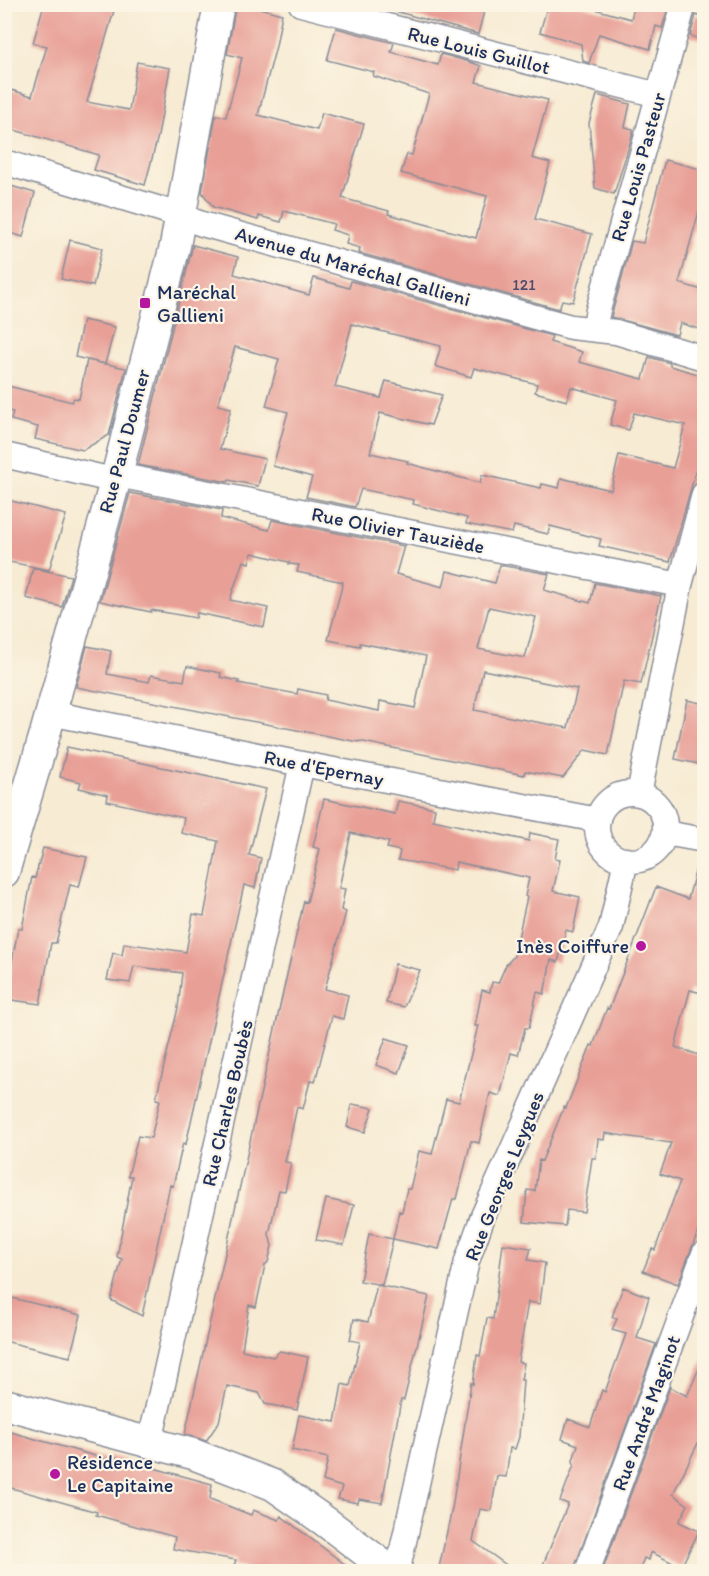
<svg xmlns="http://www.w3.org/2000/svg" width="709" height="1576" viewBox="0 0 709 1576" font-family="Itim,sans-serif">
  <rect width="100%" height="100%" fill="#fcf5e5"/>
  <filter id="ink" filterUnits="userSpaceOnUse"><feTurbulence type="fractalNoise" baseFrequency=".0167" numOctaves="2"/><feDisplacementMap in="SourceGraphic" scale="12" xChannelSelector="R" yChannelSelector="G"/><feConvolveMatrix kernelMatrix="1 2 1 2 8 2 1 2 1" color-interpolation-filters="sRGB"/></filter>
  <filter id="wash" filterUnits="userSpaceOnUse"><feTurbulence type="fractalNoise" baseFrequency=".008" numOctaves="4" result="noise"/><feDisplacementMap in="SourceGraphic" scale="24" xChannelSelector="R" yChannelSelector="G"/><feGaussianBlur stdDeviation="1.35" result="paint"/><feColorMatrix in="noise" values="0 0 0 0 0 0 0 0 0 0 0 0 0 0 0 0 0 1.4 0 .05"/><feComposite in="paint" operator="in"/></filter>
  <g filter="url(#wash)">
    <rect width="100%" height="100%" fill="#f7ebd3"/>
    <g id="blocks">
      <path fill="#e89f96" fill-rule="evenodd" d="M44,4H116L87,102L129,110L137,62L170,68L158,136L145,185L94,170L99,155L4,127V88L32,96L47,46L33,43Z
        M236,4H244L282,14L276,46L258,115L317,130L322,113L364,124L342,198L389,211L388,214L476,238L487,196L401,173L407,154L412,155L429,94L373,76L374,72L327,60L336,28L394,43L391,52L438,65L441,54L470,62L481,66L476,82L548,100L532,158L550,163L535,219L592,234L573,302L562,300L559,309L359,253L360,248L346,244L348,235L332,230L334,224L284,211L281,222L259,216L258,220L213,207L202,192L216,115L226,117L242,58L227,54Z
        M399,4H486L478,34L398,12Z
        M548,4H576L631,19L635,4H657L668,8L662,28L656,26L650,49L599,34L589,63L583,61L581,44L540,32Z
        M696,15L705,18V40L690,36Z
        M597,95L630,104L625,127L633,129V133L614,194L595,188L589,123Z
        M665,160L705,170V190L679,283L705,291V331L680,323L677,335L611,317L632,241L643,243Z
        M4,184L35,193L23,237L4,231Z
        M70,240L102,248L93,286L61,279Z
        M193,245L238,257L234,274L309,295L314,278L349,288L351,281L552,336L550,342L582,352L579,362L643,379L649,357L670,363V366L705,376V439L670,562L599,546L601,539L550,526L548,534L514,526L512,533L466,524L467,518L413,504L414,500L361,489L355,507L306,497L312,477L273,466L288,412L266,406L279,359L235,347L218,405L231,408L220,449L265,459L258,486L229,480L228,482L138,465ZM352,324L441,346L435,366L471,377L474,368L537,384L535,392L567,401L571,387L617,400L610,425L629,430L634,413L685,425L673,468L619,455L611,490L561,478L559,488L542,484L541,488L482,475L480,483L407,463L408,461L370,453L380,413L431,425L442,395L386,381L381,398L335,387Z
        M83,320L115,327L105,364L75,357Z
        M87,360L126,368L109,435L83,450L35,439L38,427L11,420L13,412L4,410V385L72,402L74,398L79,399Z
        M130,493L222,510L221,518L269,530L272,520L404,546L396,574L443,587L447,571L495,583L500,565L549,574L544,590L590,603L595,583L661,596L641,684L624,681L608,755L585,750L563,778L525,771L524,775L359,741L358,742L76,687L87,646L111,651L107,674L149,682L151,675L184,681L187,666L221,673L220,677L239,681L238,683L297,694L298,689L326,695L325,700L379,711L380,701L415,708L426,656L360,643V646L328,640L343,582L297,572L299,565L289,564V562L252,553L249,563L243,561L230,600L268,608L264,627L197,613L196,618L151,610V612L100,601ZM489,607L536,617L525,658L478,649ZM483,670L577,689L568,728L474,710Z
        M4,499L66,515L49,570L4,561Z
        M33,568L71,576L62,607L26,598Z
        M687,700L705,704V736L699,764L675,759Z
        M67,747L266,789L249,855L261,858L255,888L244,885L186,1144L183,1143L173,1186L170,1185L142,1316L111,1300L122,1259L117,1257L132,1176H128L138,1136L151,1138L160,1100L156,1099L178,1008L182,973L134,966L130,983L107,980L113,953L122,955L124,943L186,952L193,914L204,916L218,841L181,833L184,818L107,801L108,795L79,788L81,782L60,777Z
        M324,799L395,814L398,801L435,808L433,820L529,841L530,833L559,839L555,859L560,860L553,891L580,897L573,932L566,930L558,962L551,960L544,994L537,992L529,1028H525L518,1055L511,1053L500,1096L490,1093L479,1143L471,1141L457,1199H453L439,1249L393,1239L399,1211L402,1212L407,1189H410L419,1151L432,1154L446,1099L459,1102L478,1026H475L482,990L490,992L492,982L498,983L506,965L514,956L527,897L525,896L529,878L456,862L455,870L398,860L400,851L387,848L389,842L351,833L339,888L345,889L341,910L346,912L325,989L348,995L343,1019L332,1016L315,1082L310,1081L303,1109L297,1107L285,1162L291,1163L285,1191L279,1190L269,1234L272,1246L268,1262L265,1265L256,1307L249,1305L242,1350L273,1357L280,1351L308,1357L297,1410L265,1404L259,1393L227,1386L219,1422L206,1441L185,1434L284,988L304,901L307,902L320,849L313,847Z
        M43,848L87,857L79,887L70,885L56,943H51L40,1004L5,999L18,929H22L32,877L35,878Z
        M698,861H705V979L701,993L690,990L675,1047L705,1057V1213L678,1284L643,1271L652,1249L655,1250L680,1181L660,1174L671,1143L605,1133L604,1140L598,1139L596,1158H592L584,1212L567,1210L565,1226L524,1222L527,1190L535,1191L539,1160L542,1161L564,1107L566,1108L591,1045L593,1046L607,1008L609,1009L656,887L688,899Z
        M395,964L420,970L404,1007L386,1003Z
        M386,1038L409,1045L399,1073L376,1065Z
        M352,1104L373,1108L365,1132L347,1127Z
        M326,1199L354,1205L344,1245L316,1240Z
        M369,1234L393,1239L382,1285L360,1281Z
        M503,1244L531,1248L528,1260L545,1263L540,1304L528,1302L518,1362L524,1363L521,1380H523L519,1437L515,1449L510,1448L506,1477L497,1476L491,1511L480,1509L473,1541L516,1572H438L452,1509L471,1383L473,1384L477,1355L480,1356L487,1318L493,1319Z
        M377,1285L429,1296L404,1400H401L382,1503L359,1499L358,1503L338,1499L342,1487L323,1481L328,1458L292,1450L299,1415L335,1422L342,1384L350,1386L360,1342L350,1340L354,1319L368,1322Z
        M623,1287L649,1297L637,1338L656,1344L573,1572H540L568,1504L560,1501L574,1465L573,1460L578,1445L562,1439L568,1419L590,1427L602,1390L605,1392L626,1334L612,1330L617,1319L612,1317Z
        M4,1296L81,1315L70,1357L4,1341Z
        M705,1355L704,1431L673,1494L688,1505L679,1522L699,1531L681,1567L651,1552L649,1560L644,1558L639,1572H602L670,1387L687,1396Z
        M4,1430L109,1460L110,1456L212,1484L210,1499L251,1515L253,1510L279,1520L281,1516L355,1572H258L234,1565L236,1560L173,1549L175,1537L96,1515L97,1512L4,1486Z"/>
    </g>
  </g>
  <g filter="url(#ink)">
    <use href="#blocks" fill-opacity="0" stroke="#898d98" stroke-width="1.5"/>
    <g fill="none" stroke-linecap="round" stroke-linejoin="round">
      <defs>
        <path id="minor" d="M301,4L658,95
          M4,162L160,209L202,224L549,321L571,327L616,332L704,358
          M594,329L598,310L684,4
          M4,455L104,478L127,477L680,585
          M50,713L302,764L598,820
          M597 827a34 34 0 1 1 68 0a34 34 0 1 1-68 0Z
          M639,794L680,585L704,494
          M665,833L704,840
          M150,1442L302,764
          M394,1572L399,1564L467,1261L483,1216L611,927L626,860
          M587,1572L704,1254"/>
        <path id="tertiary" d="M4,872L45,734L116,478L175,246L219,4
          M4,1404L193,1454L273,1485L326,1522L392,1572"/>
      </defs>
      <use href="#minor" stroke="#898d98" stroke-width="27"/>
      <use href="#tertiary" stroke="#898d98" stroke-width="33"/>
      <use href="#minor" stroke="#fff" stroke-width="24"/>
      <use href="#tertiary" stroke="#fff" stroke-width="30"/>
    </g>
  </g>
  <g fill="#b5179e" stroke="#fcf5e5" stroke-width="2">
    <rect x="139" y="297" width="12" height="12" rx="3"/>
    <circle cx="641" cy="946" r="6"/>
    <circle cx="55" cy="1474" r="6"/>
  </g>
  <g text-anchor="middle" stroke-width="4.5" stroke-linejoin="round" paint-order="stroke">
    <g font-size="16" fill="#4e4b6c">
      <text x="524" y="290">121</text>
    </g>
    <g font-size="20" fill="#1b2f5e" stroke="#fcf5e5">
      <text transform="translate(479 50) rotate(14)" y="7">Rue Louis Guillot</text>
      <text transform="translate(638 167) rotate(-74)" y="7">Rue Louis Pasteur</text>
      <text transform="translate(353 266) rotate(16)" y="7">Avenue du Maréchal Gallieni</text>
      <text transform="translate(124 441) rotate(-75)" y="7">Rue Paul Doumer</text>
      <text transform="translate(398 530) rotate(11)" y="7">Rue Olivier Tauziède</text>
      <text transform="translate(324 768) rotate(11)" y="7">Rue d'Epernay</text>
      <text transform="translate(227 1103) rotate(-77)" y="7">Rue Charles Boubès</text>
      <text transform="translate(504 1176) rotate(-68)" y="7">Rue Georges Leygues</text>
      <text transform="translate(646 1413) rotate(-70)" y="7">Rue André Maginot</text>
    </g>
    <g font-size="20" fill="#1b2f5e" stroke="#fcf5e5" text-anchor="start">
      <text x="157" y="299">Maréchal<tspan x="157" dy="23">Gallieni</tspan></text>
      <text x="629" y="953" text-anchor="end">Inès Coiffure</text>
      <text x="67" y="1469">Résidence<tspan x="67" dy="23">Le Capitaine</tspan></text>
    </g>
  </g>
  <rect width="709" height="1576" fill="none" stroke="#fcf5e5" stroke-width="24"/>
</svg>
